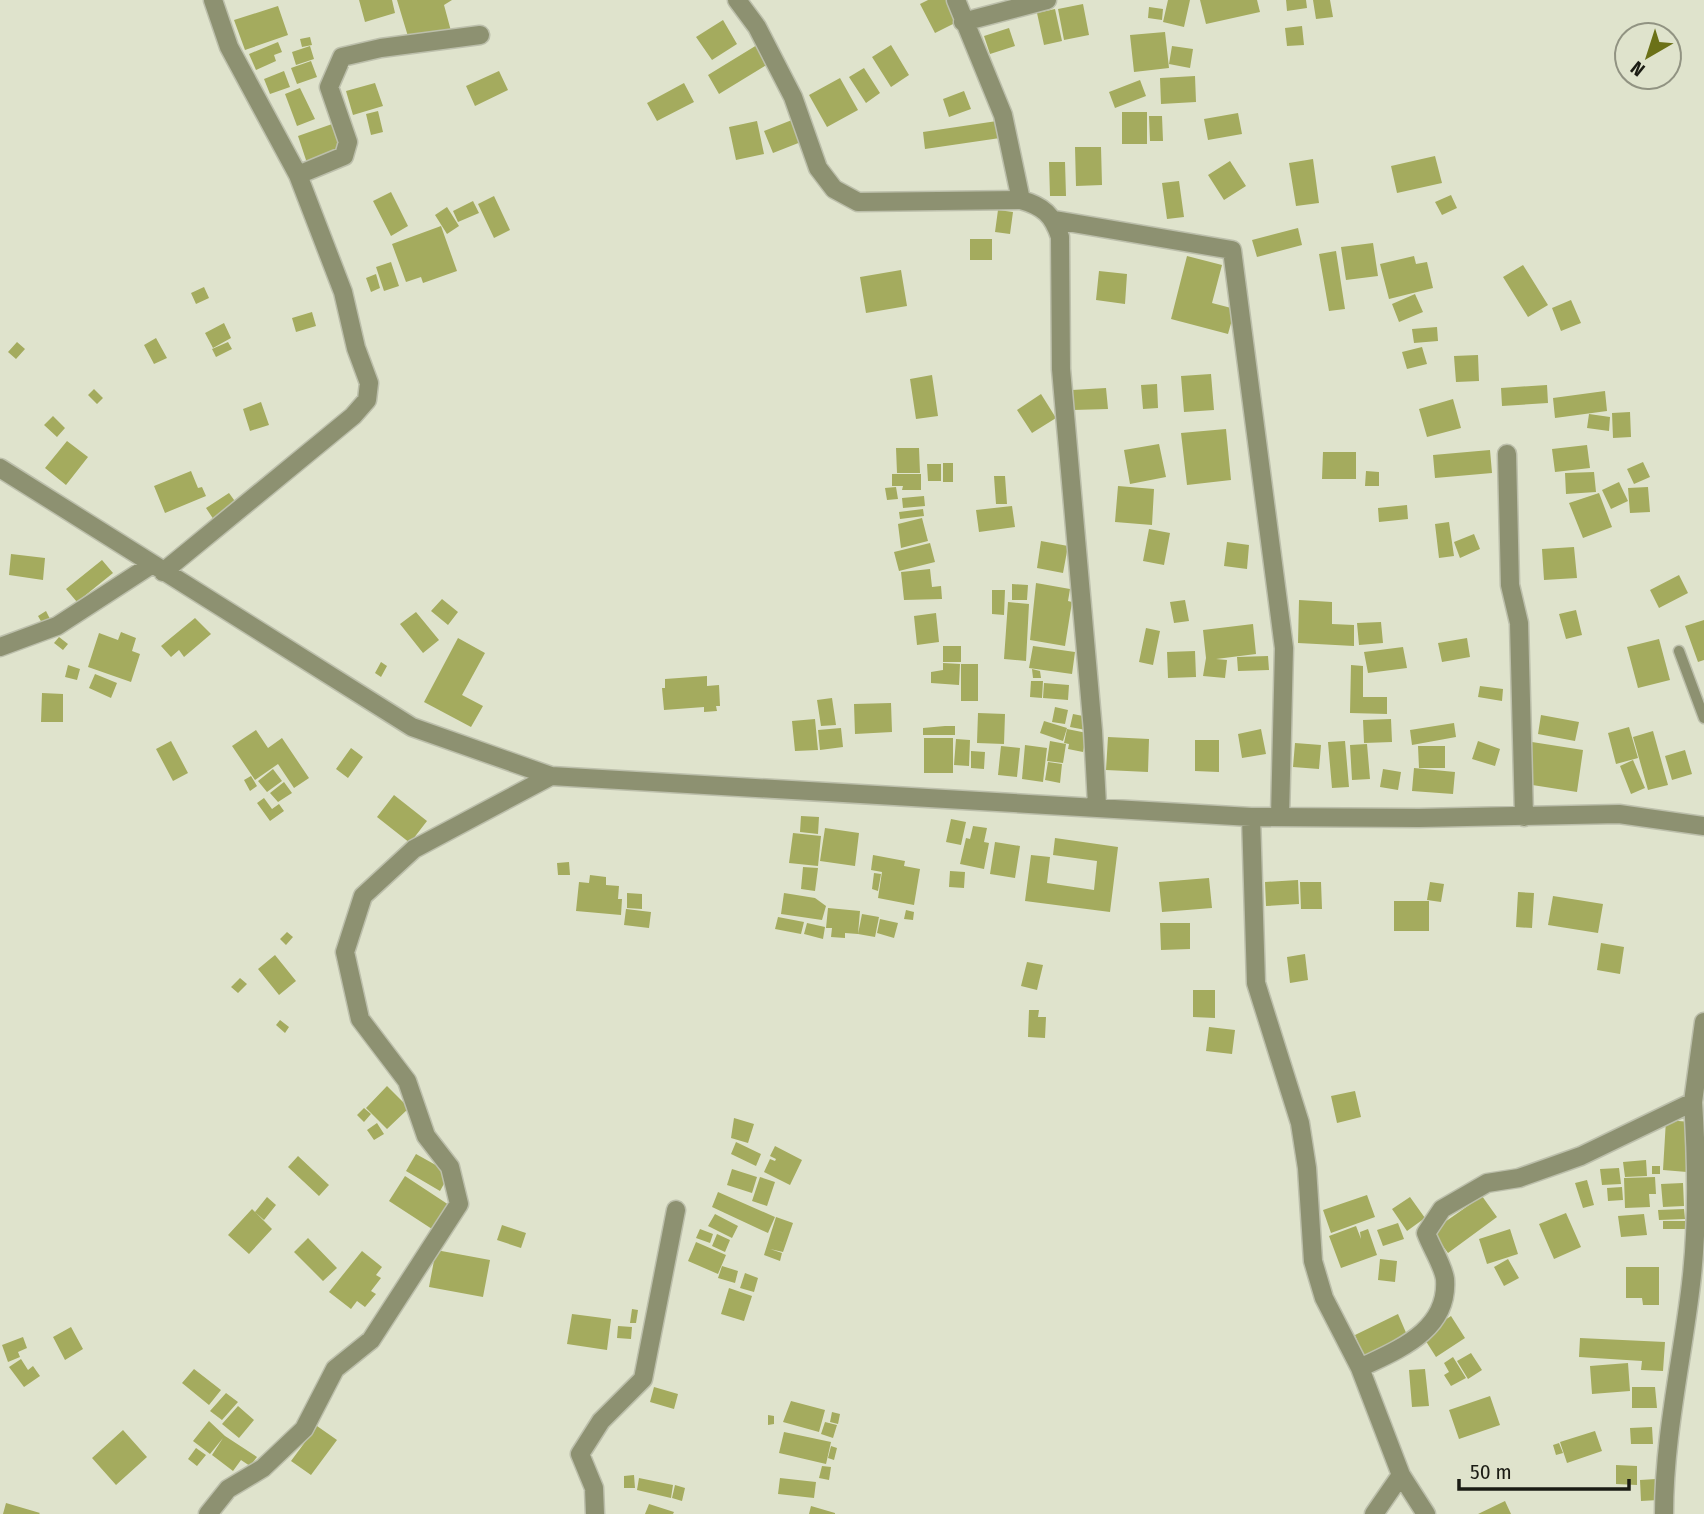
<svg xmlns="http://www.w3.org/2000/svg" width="1704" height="1514" viewBox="0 0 1704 1514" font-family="'Fira Sans Condensed',sans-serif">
  <rect width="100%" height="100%" fill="#dfe3cc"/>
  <path fill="#a4ab5e" d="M359,0H392L395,13L365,22Z
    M397,0H452L444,5L451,31L410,43Z
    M928,0H948L959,21L935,33L920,4Z
    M1168,0H1190L1184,27L1163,22Z
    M1200,0H1257L1260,12L1206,24Z
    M1286,0H1306L1307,8L1287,11Z
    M1313,0H1330L1333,17L1316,19Z
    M1083,4L1089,35L1064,40L1058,9Z
    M278,6L288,35L245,50L234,20Z
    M1149,7L1163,9L1162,20L1148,18Z
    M1055,9L1062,41L1044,45L1037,13Z
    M723,20L737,44L712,60L696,37Z
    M1302,26L1304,45L1287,46L1285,28Z
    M1009,28L1015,46L990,54L984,36Z
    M1165,32L1169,68L1134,72L1130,35Z
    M310,37L312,45L302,47L300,39Z
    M278,42L282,52L274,55L276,61L256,70L249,54Z
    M757,45L768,64L719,94L708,75Z
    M891,45L909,75L891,87L872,57Z
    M310,46L314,59L296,65L292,52Z
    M1172,46L1193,49L1190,68L1169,64Z
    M311,61L317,77L297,84L291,68Z
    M864,68L880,93L866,103L849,77Z
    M284,71L290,87L270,94L264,79Z
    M499,71L508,90L475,106L466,86Z
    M1195,76L1196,102L1161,104L1160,78Z
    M840,78L858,110L827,127L809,95Z
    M1140,80L1146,96L1115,108L1109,92Z
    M375,83L383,106L353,115L346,91Z
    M684,83L694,102L657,121L647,103Z
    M300,88L315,119L297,126L285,94Z
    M964,91L971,109L949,117L943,99Z
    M378,111L383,132L371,135L366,114Z
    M1122,112H1147V144H1122Z
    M1238,113L1242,134L1208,140L1204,119Z
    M1149,116H1162L1163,141H1150Z
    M797,118L806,140L773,153L764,131Z
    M757,121L764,154L736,160L729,127Z
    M997,121L1000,138L925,149L923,132Z
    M335,123L345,150L307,163L298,136Z
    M1075,147H1101L1102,185L1076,186Z
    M1435,156L1442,183L1397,193L1391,166Z
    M1313,159L1319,203L1296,206L1289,163Z
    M1230,161L1246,186L1224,200L1208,175Z
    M1049,162H1065L1066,196H1050Z
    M1179,181L1184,217L1167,219L1162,183Z
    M391,192L408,226L391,236L373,201Z
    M1451,195L1457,208L1442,215L1435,202Z
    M494,196L510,230L494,238L478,204Z
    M473,201L479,213L458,222L453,211Z
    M447,207L459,226L447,234L435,215Z
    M998,210L1013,212L1010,234L995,232Z
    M441,226L457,271L423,283L421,277L406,282L392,244Z
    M1298,228L1302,245L1257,257L1252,240Z
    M970,239H992V260H970Z
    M1373,243L1378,276L1346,280L1341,247Z
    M1336,251L1345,309L1329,311L1319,254Z
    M1187,256L1222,265L1212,303L1235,309L1228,334L1171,319Z
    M1414,256L1416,264L1427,262L1433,288L1389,299L1380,264Z
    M391,262L399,286L384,291L376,267Z
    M1523,265L1548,305L1528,317L1503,277Z
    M901,270L907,306L866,313L860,277Z
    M1099,271L1127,274L1125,304L1096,300Z
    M376,274L380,288L371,292L366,278Z
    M204,287L209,298L196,304L191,293Z
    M1415,294L1423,312L1399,322L1392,304Z
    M1571,300L1581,323L1561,331L1552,308Z
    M312,312L316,326L296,332L292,318Z
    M224,323L231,338L213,348L205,333Z
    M1437,327L1438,341L1414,343L1412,329Z
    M156,338L167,358L154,364L144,345Z
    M17,342L25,349L16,359L8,352Z
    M228,342L232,349L216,357L212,349Z
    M1422,347L1427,364L1407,369L1402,352Z
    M1478,355L1479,381L1456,382L1454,356Z
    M1211,374L1214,410L1184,412L1181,376Z
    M932,375L938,416L916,419L910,379Z
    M1157,384L1158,408L1143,409L1141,385Z
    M1547,385L1548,403L1502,406L1501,388Z
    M1106,388L1108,409L1073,410L1072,390Z
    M94,389L103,398L97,404L88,395Z
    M1605,391L1607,411L1555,418L1553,398Z
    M1041,394L1056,418L1032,433L1017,410Z
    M1453,399L1461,428L1427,437L1419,409Z
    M261,402L269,425L250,431L243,409Z
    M1630,412L1631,437L1613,438L1612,413Z
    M1589,414L1610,417L1609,431L1587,428Z
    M53,416L65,428L57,437L44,425Z
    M1226,429L1231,480L1187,485L1181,433Z
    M67,441L88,457L66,485L45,468Z
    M1159,444L1166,477L1130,484L1124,450Z
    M1587,445L1590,468L1555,472L1552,449Z
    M896,448H919L920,473H897Z
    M1490,450L1492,473L1435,478L1433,455Z
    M1323,452H1356V479H1322Z
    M1643,462L1650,477L1634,484L1627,469Z
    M943,463H953V482H943Z
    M927,464H941V481H928Z
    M191,471L198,488L202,487L206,496L165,513L154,486Z
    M1366,471L1379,472V486H1365Z
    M1594,472L1596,492L1566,494L1565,473Z
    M892,474H921V490H902L903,486H892Z
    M994,476H1005L1007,504H996Z
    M1619,482L1628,501L1611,509L1602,490Z
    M1118,486L1154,489L1152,525L1115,522Z
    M896,487L898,499L887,500L885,488Z
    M1648,487L1650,512L1630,513L1628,488Z
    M229,493L237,504L214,520L206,508Z
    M1599,493L1612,527L1583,538L1569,503Z
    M924,496L925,506L903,508L902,498Z
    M1407,505L1408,519L1379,522L1378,508Z
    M1012,506L1015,527L979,532L976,510Z
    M923,509L924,516L900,519L899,512Z
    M922,518L928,541L901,548L898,524Z
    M1449,522L1454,556L1439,558L1435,524Z
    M1149,529L1170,533L1164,565L1143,561Z
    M1474,534L1480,549L1460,558L1454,542Z
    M1041,541L1068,546L1063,573L1037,568Z
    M1227,542L1249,545L1247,569L1224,566Z
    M930,543L935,562L899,571L894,552Z
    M1574,547L1577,578L1544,580L1542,549Z
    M11,554L45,558L43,580L9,575Z
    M102,560L113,573L77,602L66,589Z
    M930,569L932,587L941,586L942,599L904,600L901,572Z
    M1679,575L1688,593L1659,608L1650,590Z
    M1036,583L1070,589L1068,601L1072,602L1065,646L1030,640Z
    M1012,584L1028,585L1027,600H1012Z
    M992,590H1005L1004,615L992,614Z
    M442,599L458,612L448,625L431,611Z
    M1185,600L1189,621L1174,623L1170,602Z
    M1299,600L1332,602V624L1354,625V646L1298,643Z
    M1008,602L1029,604L1026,661L1004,659Z
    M1576,610L1582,635L1566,639L1559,614Z
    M46,611L50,619L42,623L38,616Z
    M416,612L439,640L423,653L400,624Z
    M936,613L939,642L917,645L914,616Z
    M195,618L211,634L184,657L179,650L171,657L161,646Z
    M1704,620V660L1698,662L1685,626Z
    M1381,622L1383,643L1359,645L1357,623Z
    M1253,624L1256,654L1216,659L1227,660L1225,678L1203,676L1206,658L1203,630Z
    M1146,628L1160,631L1153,665L1139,662Z
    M121,632L136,638L132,651L140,654L131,682L88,667L99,633L118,640Z
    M59,637L68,644L63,650L54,643Z
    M458,638L485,653L462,695L483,706L471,727L424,702Z
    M1467,638L1470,657L1442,662L1438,643Z
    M1659,639L1670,680L1638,688L1627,647Z
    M943,646H961V662H943Z
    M1033,646L1075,652L1072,674L1029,668Z
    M1403,647L1407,668L1368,673L1364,652Z
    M1195,651L1196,677L1168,678L1167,652Z
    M1268,656L1269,670L1238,671L1237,657Z
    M381,662L387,666L381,677L375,673Z
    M943,663L960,664L959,685L931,683V672L943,670Z
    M961,664H978V701H961Z
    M68,665L80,669L77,680L65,677Z
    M1351,665L1363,666V697H1387V714L1350,713Z
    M1032,669L1040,671L1041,678H1033Z
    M95,674L117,683L111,698L89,688Z
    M707,676V686L719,685L720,706H716L717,711L704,712V707L664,710L662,688H665V679Z
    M1031,681H1043L1042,698L1030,697Z
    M1044,683L1069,685L1068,700L1043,698Z
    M1480,686L1503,689L1502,701L1478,697Z
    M42,693L63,694V722H41Z
    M832,698L836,725L821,726L817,700Z
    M891,703L892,732L855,734L854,704Z
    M1055,707L1068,710L1065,724L1052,722Z
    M978,713L1005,714L1004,744L977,743Z
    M1073,714L1088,717L1086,730L1070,727Z
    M1541,715L1579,722L1575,741L1538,734Z
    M815,719L818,750L795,751L792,721Z
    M1391,719L1392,742L1364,743L1363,720Z
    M1044,721L1067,728L1063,741L1040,733Z
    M1454,723L1456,737L1412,745L1410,730Z
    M945,726H955V735H923V728Z
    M1629,727L1638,758L1616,764L1608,733Z
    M841,728L843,747L820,750L818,730Z
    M1067,729L1087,733L1083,752L1068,749L1069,744L1064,743Z
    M1261,729L1266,754L1242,758L1238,734Z
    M256,730L268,748L282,738L309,778L294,788L278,764L255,780L232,746Z
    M1653,731L1668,785L1648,790L1633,737Z
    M1108,737L1149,739L1148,772L1106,770Z
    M924,738H953V773H924Z
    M956,739L970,740L969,766L954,765Z
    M1195,740H1219V772L1195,771Z
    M171,741L188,773L173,781L156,749Z
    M1050,741L1066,744L1063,763L1047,761Z
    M1345,741L1349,787L1332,788L1328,742Z
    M1478,741L1500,749L1495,766L1472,759Z
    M1532,742L1583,750L1577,792L1526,784Z
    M1295,743L1321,745L1319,769L1293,767Z
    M1367,744L1370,779L1352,780L1350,745Z
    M1025,745L1047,748L1043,782L1022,779Z
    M1001,746L1020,748L1017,777L998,775Z
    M1418,746H1445V768H1419Z
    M351,748L363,757L348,778L336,769Z
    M1685,750L1692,774L1672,780L1665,756Z
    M971,751L985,752L984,769L971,768Z
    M1633,760L1645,788L1631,794L1620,766Z
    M1048,762L1062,764L1060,783L1045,780Z
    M1414,768L1455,772L1453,794L1412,791Z
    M273,769L282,781L267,792L258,781Z
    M1383,769L1401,772L1398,790L1380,787Z
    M251,776L257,786L250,791L244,780Z
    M284,782L292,793L278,802L270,793Z
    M394,795L427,821L410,843L377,817Z
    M264,798L272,809L279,804L284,811L270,821L257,803Z
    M801,816L819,817L818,834L800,832Z
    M951,819L966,822L961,845L946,842Z
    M973,826L987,828L984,842L989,843L984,869L960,864L966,838L970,839Z
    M825,828L859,833L855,866L820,861Z
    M793,833L821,836L818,866L789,863Z
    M1055,838L1118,847L1110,912L1025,901L1031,855L1050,857L1047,883L1094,890L1097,861L1053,855Z
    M995,842L1020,846L1015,878L990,874Z
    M873,855L905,861L904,866L920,869L914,905L878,898L882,872L871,870Z
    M569,862L570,875H558L557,863Z
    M803,867L818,868L815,891L801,889Z
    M950,871L965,872L964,888L949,887Z
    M874,873L881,874L878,891L872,889Z
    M590,875L606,877V885L619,886L618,899H622L621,915L576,911L579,882L589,883Z
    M1209,878L1212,908L1162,912L1159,882Z
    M1298,880L1299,904L1266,906L1265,882Z
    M1300,882H1321L1322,909H1301Z
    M1430,882L1444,884L1441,902L1427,900Z
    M1518,892L1534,893L1532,928L1516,927Z
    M627,893L642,894V909L627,908Z
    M784,893L815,898L826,906L822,920L781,914Z
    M1553,896L1603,904L1598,933L1548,925Z
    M1394,901H1429V931H1394Z
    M828,908L860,911L858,934L845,933V938L831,937L832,928H826Z
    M626,909L651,912L649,928L624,925Z
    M906,910L914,912L913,920L904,919Z
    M862,914L879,917L875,937L858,934Z
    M778,917L804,922L801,934L775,929Z
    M880,919L898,923L894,938L877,933Z
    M807,923L825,927L823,939L804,934Z
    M1160,923H1190V949L1161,950Z
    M287,932L293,937L286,945L280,939Z
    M1601,943L1624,947L1620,974L1597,970Z
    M1305,954L1308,980L1290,983L1287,957Z
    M275,955L296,981L279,995L258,969Z
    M1027,962L1043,965L1037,990L1021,986Z
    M240,978L247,984L238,993L231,987Z
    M1193,990H1215V1018L1193,1017Z
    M1029,1010H1039L1038,1017H1046L1045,1038L1028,1037Z
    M280,1020L289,1027L285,1033L276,1025Z
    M1209,1027L1235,1030L1232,1054L1206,1051Z
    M387,1086L409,1108L387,1129L366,1108Z
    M1355,1091L1361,1117L1337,1123L1331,1096Z
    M364,1108L371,1114L364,1122L357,1115Z
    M734,1118L754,1124L748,1143L731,1138Z
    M1666,1120L1691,1122L1687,1172L1663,1170Z
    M377,1123L384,1134L374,1140L367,1130Z
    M736,1142L761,1154L756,1166L731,1154Z
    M775,1146L802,1160L790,1185L764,1172L770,1159L775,1161L776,1159L770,1156Z
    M416,1154L450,1173L440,1191L406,1171Z
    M298,1156L329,1185L319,1196L288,1167Z
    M1646,1160L1647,1176L1625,1177L1623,1162Z
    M1652,1166H1660V1174H1652Z
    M1619,1168L1621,1184L1602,1185L1600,1169Z
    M732,1169L757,1177L752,1193L727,1185Z
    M405,1176L449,1205L432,1229L389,1201Z
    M760,1177L775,1182L767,1206L752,1201Z
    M1655,1177L1656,1194H1649L1650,1207L1625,1208L1624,1178Z
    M1587,1180L1594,1205L1583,1208L1575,1183Z
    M1683,1183L1684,1206L1663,1207L1661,1184Z
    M1622,1187L1623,1200L1608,1201L1607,1188Z
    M718,1192L775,1217L768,1233L712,1207Z
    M1367,1195L1375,1217L1331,1233L1323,1210Z
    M1482,1196L1497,1217L1448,1253L1432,1231Z
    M267,1197L276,1205L264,1220L255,1212Z
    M1410,1197L1425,1218L1407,1231L1392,1209Z
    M252,1209L272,1229L249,1254L228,1235Z
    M1684,1209L1685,1219L1659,1220L1658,1210Z
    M1566,1213L1581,1247L1554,1259L1539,1224Z
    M715,1214L738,1226L732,1238L708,1226Z
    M1644,1214L1647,1235L1621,1237L1618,1216Z
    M776,1217L793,1223L783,1252L770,1249L782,1253L780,1261L764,1255Z
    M1663,1221H1685V1229H1663Z
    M1398,1223L1404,1239L1383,1246L1377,1230Z
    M502,1225L526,1233L521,1248L497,1240Z
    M1356,1226L1361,1239L1360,1232L1368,1229L1377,1255L1341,1268L1329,1236Z
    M700,1229L713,1234L710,1243L696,1238Z
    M1510,1229L1518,1254L1487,1264L1479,1239Z
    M717,1234L730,1240L725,1252L712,1246Z
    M308,1238L337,1268L323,1281L294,1252Z
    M696,1242L726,1255L718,1274L688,1261Z
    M436,1250L490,1260L483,1297L429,1287Z
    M362,1251L382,1267L376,1275L381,1278L371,1291L376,1294L365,1307L357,1301L351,1309L329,1292Z
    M1380,1259L1397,1261L1395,1282L1378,1280Z
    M1508,1259L1519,1278L1504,1286L1494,1267Z
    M722,1266L738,1271L735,1283L718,1278Z
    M1626,1267H1659V1305H1643L1642,1298H1626Z
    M745,1273L758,1278L754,1292L740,1288Z
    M729,1288L752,1296L744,1321L721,1314Z
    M632,1309L638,1310L636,1323H630Z
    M572,1314L611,1319L607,1350L567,1344Z
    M1398,1314L1407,1335L1364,1357L1355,1335Z
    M1451,1316L1465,1338L1436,1357L1422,1335Z
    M618,1326L632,1327L631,1339L617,1338Z
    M71,1327L83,1349L65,1360L53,1337Z
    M23,1337L27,1348L18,1352L20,1357L8,1362L2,1345Z
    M1580,1338L1665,1342L1663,1371L1641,1370L1642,1361L1579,1357Z
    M1471,1353L1482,1370L1468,1379L1457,1361Z
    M1453,1357L1466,1378L1451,1386L1444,1375L1449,1372L1444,1363Z
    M21,1359L28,1370L33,1366L40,1376L24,1387L9,1367Z
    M1628,1363L1630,1391L1592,1394L1590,1366Z
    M194,1369L221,1390L209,1405L182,1383Z
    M1425,1369L1429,1406L1412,1407L1409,1370Z
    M654,1387L678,1394L674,1409L650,1402Z
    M1632,1387H1655L1657,1408H1632Z
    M226,1393L238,1402L222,1420L210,1411Z
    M1490,1396L1500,1425L1459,1439L1449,1410Z
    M791,1401L825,1410L819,1432L783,1422Z
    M238,1406L254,1420L239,1438L222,1424Z
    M832,1412L840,1414L838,1424L830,1422Z
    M768,1415L774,1416V1424L768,1425Z
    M209,1421L225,1436L257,1457L250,1466L241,1460L233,1471L212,1455L223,1438L210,1454L193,1441Z
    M825,1422L837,1425L833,1438L821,1434Z
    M317,1426L337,1440L311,1475L291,1461Z
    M1652,1427L1653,1444H1631L1630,1428Z
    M123,1430L147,1457L116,1485L92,1458Z
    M1595,1431L1602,1451L1567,1463L1560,1442Z
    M784,1432L831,1442L826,1464L779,1453Z
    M1559,1443L1563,1453L1556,1455L1553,1445Z
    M831,1446L837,1448L834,1460L828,1458Z
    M196,1448L206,1455L197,1466L188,1459Z
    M1616,1465L1637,1466V1485L1616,1484Z
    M822,1466L831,1467L829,1480L819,1478Z
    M634,1475L635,1488H624V1476Z
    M639,1478L673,1485L671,1498L637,1490Z
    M780,1478L816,1482L814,1498L778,1494Z
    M1656,1479L1658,1500L1641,1501L1640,1480Z
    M675,1485L685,1488L682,1501L672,1498Z
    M1505,1501L1511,1514H1478Z
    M6,1503L40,1513L39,1514H3Z
    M649,1504L674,1512L673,1514H645Z
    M811,1506L835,1513V1514H809Z"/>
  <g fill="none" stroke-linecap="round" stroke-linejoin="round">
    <defs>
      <path id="service" d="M1679,651L1704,718"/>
      <path id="minor" d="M737,0L757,27L793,97L818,168L834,189L858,202L1021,200C1043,206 1053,215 1060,237L1061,369L1093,731L1097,805
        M956,0L1003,115L1021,200
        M963,22L1047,0
        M298,175L344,156L348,142L329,87L342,57L381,48L480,35
        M1055,220L1232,250L1284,648L1280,817
        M1507,454L1510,585L1519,623L1524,817
        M0,468L412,727L551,776L1251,817L1419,818L1619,814L1704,826
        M163,572L353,416L367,400L369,383L356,348L343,292L298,175L229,47L213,0
        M0,647L57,626L151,565
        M1251,817L1256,983L1300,1123L1307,1168L1313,1261L1324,1298L1360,1368L1401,1475L1374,1514
        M1360,1368C1397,1350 1449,1331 1445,1279C1443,1265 1431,1247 1426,1233L1442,1209L1487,1183L1519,1178L1581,1156L1693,1102L1704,1022
        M1401,1475L1426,1514
        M208,1514L228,1489L263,1468L304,1429L335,1369L371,1340L459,1204L450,1167L426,1136L407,1081L360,1019L345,952L363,896L414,849L551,776
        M595,1514L594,1488L580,1454L601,1421L643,1379L676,1210
        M1664,1514C1664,1436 1682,1361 1691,1284C1698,1225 1697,1161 1693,1102"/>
    </defs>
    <use href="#service" stroke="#bcbfab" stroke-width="13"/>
    <use href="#minor" stroke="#bcbfab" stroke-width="21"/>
    <use href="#service" stroke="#8d9171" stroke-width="10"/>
    <use href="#minor" stroke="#8d9171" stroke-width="18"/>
  </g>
  <g transform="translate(1648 56) rotate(219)"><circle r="33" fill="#dfe3cc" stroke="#919382" stroke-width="2"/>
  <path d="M0-5L12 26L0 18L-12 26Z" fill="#6b7118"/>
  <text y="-10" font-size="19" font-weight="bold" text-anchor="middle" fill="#1b1c14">N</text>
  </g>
  <path d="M1459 1479v10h170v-10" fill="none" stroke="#1b1c14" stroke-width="3.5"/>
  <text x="1470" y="1479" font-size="21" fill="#1b1c14" stroke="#dfe3cc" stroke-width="5" paint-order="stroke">50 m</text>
</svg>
